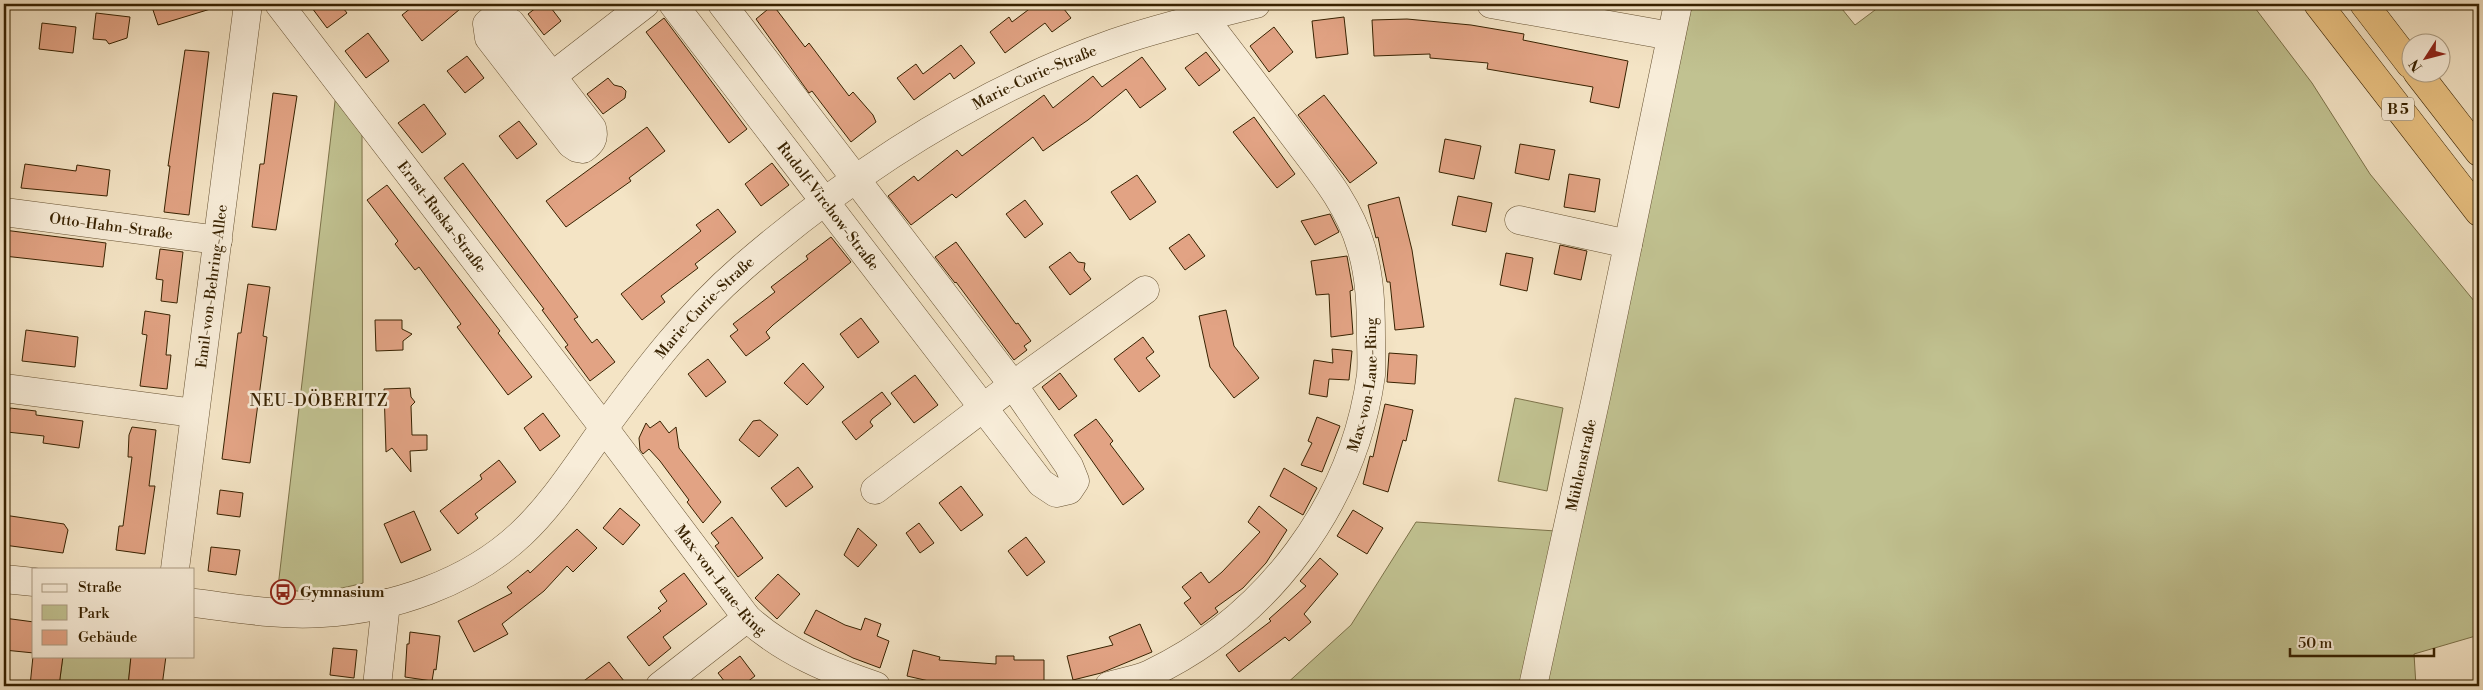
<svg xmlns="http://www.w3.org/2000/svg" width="2483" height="690" viewBox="0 0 2483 690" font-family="'Libre Bodoni',serif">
  <rect width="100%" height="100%" fill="#f4e4c5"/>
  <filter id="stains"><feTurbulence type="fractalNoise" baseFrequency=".004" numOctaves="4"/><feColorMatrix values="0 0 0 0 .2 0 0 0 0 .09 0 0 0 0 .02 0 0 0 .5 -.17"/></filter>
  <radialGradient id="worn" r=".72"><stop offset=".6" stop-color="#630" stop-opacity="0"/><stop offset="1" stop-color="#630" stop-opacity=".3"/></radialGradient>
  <path fill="#c1c291" stroke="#7c7249" d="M1688,4H1838L1855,25L1883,4H2252L2312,83L2370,174L2479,307V635L2414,654L2416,686H1783L1778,680L1772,686H1543Z
    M336,93L362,127L363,583C337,590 304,596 278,587Z
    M1515,398L1563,408L1547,491L1498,481Z
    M1416,522L1556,531L1525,686H1284L1351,625Z
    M63,656H131L128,686H59Z"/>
  <path fill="#e2a384" stroke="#382201" d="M151,4H216L217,7L158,25Z
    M309,4H340L347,13L327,28Z
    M416,4H466L422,41L402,15Z
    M541,4H548L561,21L544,35L528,14Z
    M1036,4H1060L1071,18L1052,32L1045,23L1005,53L990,32L1009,17L1012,22Z
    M773,5L805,47L809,43L849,96L853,92L873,115L876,122L851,142L812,91L809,93L756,19Z
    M96,13L130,17L127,38L109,44L106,40L93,39Z
    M1344,17L1348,54L1316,58L1312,21Z
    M664,18L747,129L729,143L646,32Z
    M1407,19L1471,25L1524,34L1523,40L1628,61L1619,108L1590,102L1593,87L1487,69L1488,63L1430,58V54L1374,56L1372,20Z
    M42,23L76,27L73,53L39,49Z
    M1274,27L1293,52L1269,72L1250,46Z
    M368,33L389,61L366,78L345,51Z
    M961,45L975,63L954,79L950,73L914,100L897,78L916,64L923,74Z
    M185,50L209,52L189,215L164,212L170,166H168Z
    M1206,52L1220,70L1199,86L1185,68Z
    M467,56L484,78L465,93L447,71Z
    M1142,57L1166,89L1140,108L1126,89L1088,120L1043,151L1033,137L956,198L952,194L911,225L888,196L914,176L918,181L957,150L962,156L1044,95L1053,108L1093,76L1102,87Z
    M608,78L614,85L622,87L626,91L625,98L603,114L587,94Z
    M273,93L297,96L276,230L252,227L260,164H264Z
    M1324,95L1377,163L1350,183L1298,115Z
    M424,104L446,134L422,153L398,123Z
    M1254,117L1295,174L1277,188L1233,132Z
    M519,121L537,144L517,159L499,136Z
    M647,127L665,151L629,178L631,181L566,227L546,201Z
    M1445,139L1481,146L1474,179L1439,172Z
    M1520,144L1555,150L1549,180L1515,173Z
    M463,163L578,317L574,319L592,343L597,339L615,362L590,381L565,347L568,345L542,310L544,309L444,178Z
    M772,163L789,185L761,206L745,184Z
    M25,164L76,171L77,165L110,170L107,196L21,188Z
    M1569,174L1600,179L1595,212L1564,207Z
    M1137,175L1156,202L1130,220L1111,192Z
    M387,185L500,331L498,333L532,377L508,395L457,327L461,324L419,267L415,270L395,244L398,241L367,200Z
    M1458,196L1492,203L1486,232L1452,225Z
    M1399,197L1412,250L1424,327L1395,330L1390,282H1387L1378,237L1376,238L1368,205Z
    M1025,200L1043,224L1025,238L1006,214Z
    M718,209L736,232L695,264L698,268L661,296L665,302L642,320L621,294L701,231L696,225Z
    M1330,214L1339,232L1315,245L1301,221Z
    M4,230L106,243L103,267L4,256Z
    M1189,234L1205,256L1185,270L1169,248Z
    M831,237L851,262L773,325L766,332L770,338L746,356L730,336L738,330L733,324L775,292L771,287L808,259L806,256Z
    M956,242L1016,324L1018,323L1031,341L1024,346L1027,350L1014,360L956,282L955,283L935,257Z
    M1560,245L1587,251L1581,280L1554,274Z
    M160,249L183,252L177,303L161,301L163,280L156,279Z
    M1070,252L1078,262L1085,263L1084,270L1091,279L1070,295L1049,267Z
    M1506,253L1533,258L1527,291L1500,285Z
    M1347,256L1353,290L1350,291L1353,334L1331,337L1329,294L1316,295L1311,261Z
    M248,284L270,287L263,336L267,337L250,463L222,459L238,333H241Z
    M1226,310L1234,346L1259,378L1234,398L1210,367L1199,316Z
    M145,311L170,315L166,355H171L167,389L140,386L147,335L142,334Z
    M861,318L879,342L858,358L840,334Z
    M375,320H402V329L412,334L403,341V350L376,351Z
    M26,330L78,337L75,367L22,361Z
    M1143,337L1154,352L1146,358L1160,376L1139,392L1114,359Z
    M1332,349L1352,351L1349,380L1329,379L1327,397L1309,394L1314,360L1333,363Z
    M1389,353L1417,355L1415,384L1387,382Z
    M708,359L726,382L706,397L688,374Z
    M803,363L824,387L807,405L784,383Z
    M1060,373L1077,396L1059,410L1042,387Z
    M915,375L938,405L914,423L891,393Z
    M410,388L411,397L415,402L411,406L412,435H427V450L410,451L411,472L392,448L386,452L384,389Z
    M882,392L891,404L872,419L870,422L873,426L856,440L842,422Z
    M1385,404L1413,410L1406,441L1403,440L1388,492L1363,484L1370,456L1373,457Z
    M10,408L36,411V415L83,421L79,448L43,443L44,436L7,432Z
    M543,413L560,436L540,451L524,428Z
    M1317,417L1340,426L1322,472L1301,465L1312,443L1308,441Z
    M1096,419L1113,441L1110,444L1144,489L1123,505L1074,435Z
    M760,420L778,435L759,457L739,440L753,421Z
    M660,421L669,433L676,427L679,448L721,502L703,523L687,502L689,500L660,461L649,449L643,454L640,450L639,438L646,423L650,428Z
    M132,427L156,430L149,486H155L145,554L116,550L119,526H123L132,457H128L129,435Z
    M499,460L516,482L475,514L478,518L458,534L440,511L482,479L480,475Z
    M798,467L813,487L786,507L771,488Z
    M1284,468L1317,488L1303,515L1270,496Z
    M961,486L983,515L961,531L939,503Z
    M220,490L243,493L240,517L217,514Z
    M1259,506L1287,530L1266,563L1243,588L1215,608L1218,612L1201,625L1184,603L1191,598L1182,587L1201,572L1209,583L1222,572L1260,532L1248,522Z
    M620,508L640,525L623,545L603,528Z
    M1353,510L1383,528L1367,554L1337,536Z
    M414,511L431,550L401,563L384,524Z
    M4,515L64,524L68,530L63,553L4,545Z
    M732,517L763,558L738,577L715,546L719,543L711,533Z
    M919,523L934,543L920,553L906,533Z
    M858,528L877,545L858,567L844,555Z
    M577,529L597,548L573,572L567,566L544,591L502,624L508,634L474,652L458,621L512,593L507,587L528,570L530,573Z
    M1026,537L1045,562L1027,576L1008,551Z
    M211,547L240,550L236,575L208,571Z
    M1320,558L1338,574L1304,614L1311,622L1289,641L1285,637L1239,672L1226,655L1271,621L1269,619L1306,586L1300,581Z
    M684,573L707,604L663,637L671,648L649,666L627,637L661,611L658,608L667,601L660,591Z
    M778,574L800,594L777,619L755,598Z
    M816,610L845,625L861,630L865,618L881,624L877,636L889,641L880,668L853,658L804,633Z
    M4,618L34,622V653L4,650Z
    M1140,624L1152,652L1101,673L1073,680L1067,656L1113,645L1109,637Z
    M410,632L440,636L436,670L434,669L432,681L405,677L407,644H409Z
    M333,648L357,650L354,678L330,675Z
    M913,650L940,657L939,660L996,664V656H1014V660H1044V686H1014V682H986L985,686H974L942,684L907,676Z
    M33,656H63L59,686H30Z
    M131,656H166L162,686H128Z
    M740,656L755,676L742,686H728L718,673Z
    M609,662L628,686H577Z"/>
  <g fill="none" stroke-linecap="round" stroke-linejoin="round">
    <defs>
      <g id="minor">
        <path id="s1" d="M279,4L604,428L747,618C785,652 829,670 876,686"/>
        <path id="s2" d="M673,4L1041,483L1056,493L1069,490L1075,481L1069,466L1013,385L722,4"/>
        <path d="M1491,4L1671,36"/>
        <path d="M494,18L504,19L511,23L592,128C595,139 591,143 583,149L577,148L571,144L489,38L487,24Z"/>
        <path d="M538,87L645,4"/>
        <path id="s3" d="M4,212L218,240"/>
        <path d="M1519,220L1628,244"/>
        <path d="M4,388L194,413"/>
        <path d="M875,490L1013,385L1145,290"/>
        <path id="s4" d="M175,569L248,4"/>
        <path d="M4,579L34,582"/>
        <path id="s5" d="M194,603C236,608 279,616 322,613C392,609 469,583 521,534C553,504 578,464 604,428C645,372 689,314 742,268C853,172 975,92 1114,43C1160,27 1208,16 1256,4"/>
        <path d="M377,686L386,603"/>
        <path d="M660,686L747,618"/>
        <path id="s6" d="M1109,686C1122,682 1137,680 1150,674C1267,618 1353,505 1371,375C1372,363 1371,349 1371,337C1371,307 1370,276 1361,247C1348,201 1315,165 1287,127C1256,86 1225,45 1193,4"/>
        <path id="s7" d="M1533,686L1599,384L1678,4"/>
      </g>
      <path id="highway" d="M2318,4L2479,212
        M2364,4L2410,64
        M2417,72L2479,152"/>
    </defs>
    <use href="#minor" stroke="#675232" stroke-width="29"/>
    <use href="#highway" stroke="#382201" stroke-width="29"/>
    <use href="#minor" stroke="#f8edd9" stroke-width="28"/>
    <use href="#highway" stroke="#eac282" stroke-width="28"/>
  </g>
  <defs>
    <symbol id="bus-ring" viewBox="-11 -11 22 22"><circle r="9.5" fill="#f8edd9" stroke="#8f2418" stroke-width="1.5"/><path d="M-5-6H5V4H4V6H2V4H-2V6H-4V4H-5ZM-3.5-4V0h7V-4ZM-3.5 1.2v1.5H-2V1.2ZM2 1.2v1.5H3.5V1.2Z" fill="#8f2418"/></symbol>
  </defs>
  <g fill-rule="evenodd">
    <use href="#bus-ring" x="269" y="578" width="28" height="28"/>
  </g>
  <g text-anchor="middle" stroke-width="5" stroke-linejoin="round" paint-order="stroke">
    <rect fill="#f8edd9" stroke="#725f42" stroke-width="1" x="2382" y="97.5" width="32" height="23" rx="4"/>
    <g font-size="14" font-weight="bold" fill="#382201">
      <text x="2398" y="114">B 5</text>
    </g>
    <g font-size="15" fill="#382201" stroke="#f8edd9">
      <text dy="5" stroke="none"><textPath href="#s5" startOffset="1044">Marie-Curie-Straße</textPath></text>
      <text dy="5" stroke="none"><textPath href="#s2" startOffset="255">Rudolf-Virchow-Straße</textPath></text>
      <text dy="5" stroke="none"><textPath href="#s1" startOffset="268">Ernst-Ruska-Straße</textPath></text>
      <text dy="5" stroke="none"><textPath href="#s3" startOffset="108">Otto-Hahn-Straße</textPath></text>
      <text dy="5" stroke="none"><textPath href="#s4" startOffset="285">Emil-von-Behring-Allee</textPath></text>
      <text dy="5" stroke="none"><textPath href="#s5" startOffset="639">Marie-Curie-Straße</textPath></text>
      <text dy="5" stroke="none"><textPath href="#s6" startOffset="419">Max-von-Laue-Ring</textPath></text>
      <text dy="5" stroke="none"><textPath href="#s7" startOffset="226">Mühlenstraße</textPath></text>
      <text dy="5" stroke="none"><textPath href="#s1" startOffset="726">Max-von-Laue-Ring</textPath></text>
    </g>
    <g font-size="15" font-weight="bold" fill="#382201" stroke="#f8edd9" text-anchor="start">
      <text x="300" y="597">Gymnasium</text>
    </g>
    <g font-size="16" letter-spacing="1" fill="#382201" stroke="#f8edd9">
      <text x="319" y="406">NEU-DÖBERITZ</text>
    </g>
  </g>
  <rect width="2483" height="690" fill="none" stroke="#f4e4c5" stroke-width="20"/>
  <rect x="5" y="5" width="2473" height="680" fill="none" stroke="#382201" stroke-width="2.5"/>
  <rect x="10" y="10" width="2463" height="670" fill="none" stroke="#382201"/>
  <rect x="32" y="568" width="162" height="90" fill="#f8edd9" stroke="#ab9c83"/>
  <rect x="42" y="584" width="25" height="8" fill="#f8edd9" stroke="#ab9c83"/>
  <text x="78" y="592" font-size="15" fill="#382201">Straße</text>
  <rect x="42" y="605" width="25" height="15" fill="#c1c291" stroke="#ab9c83"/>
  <text x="78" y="618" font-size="15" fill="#382201">Park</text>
  <rect x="42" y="630" width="25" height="15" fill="#e2a384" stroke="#ab9c83"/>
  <text x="78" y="642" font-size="15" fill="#382201">Gebäude</text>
  <g transform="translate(2426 58) rotate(234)"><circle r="24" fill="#f8edd9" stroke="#ab9c83"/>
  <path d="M0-4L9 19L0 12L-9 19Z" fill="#8f2418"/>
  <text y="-8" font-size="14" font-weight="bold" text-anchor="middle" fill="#382201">N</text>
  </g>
  <path d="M2290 648v8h144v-8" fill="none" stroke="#382201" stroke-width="2.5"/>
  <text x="2298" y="648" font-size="15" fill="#382201" stroke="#f8edd9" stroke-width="4" paint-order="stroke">50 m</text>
  <rect width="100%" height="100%" filter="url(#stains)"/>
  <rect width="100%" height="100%" fill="url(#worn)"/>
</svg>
